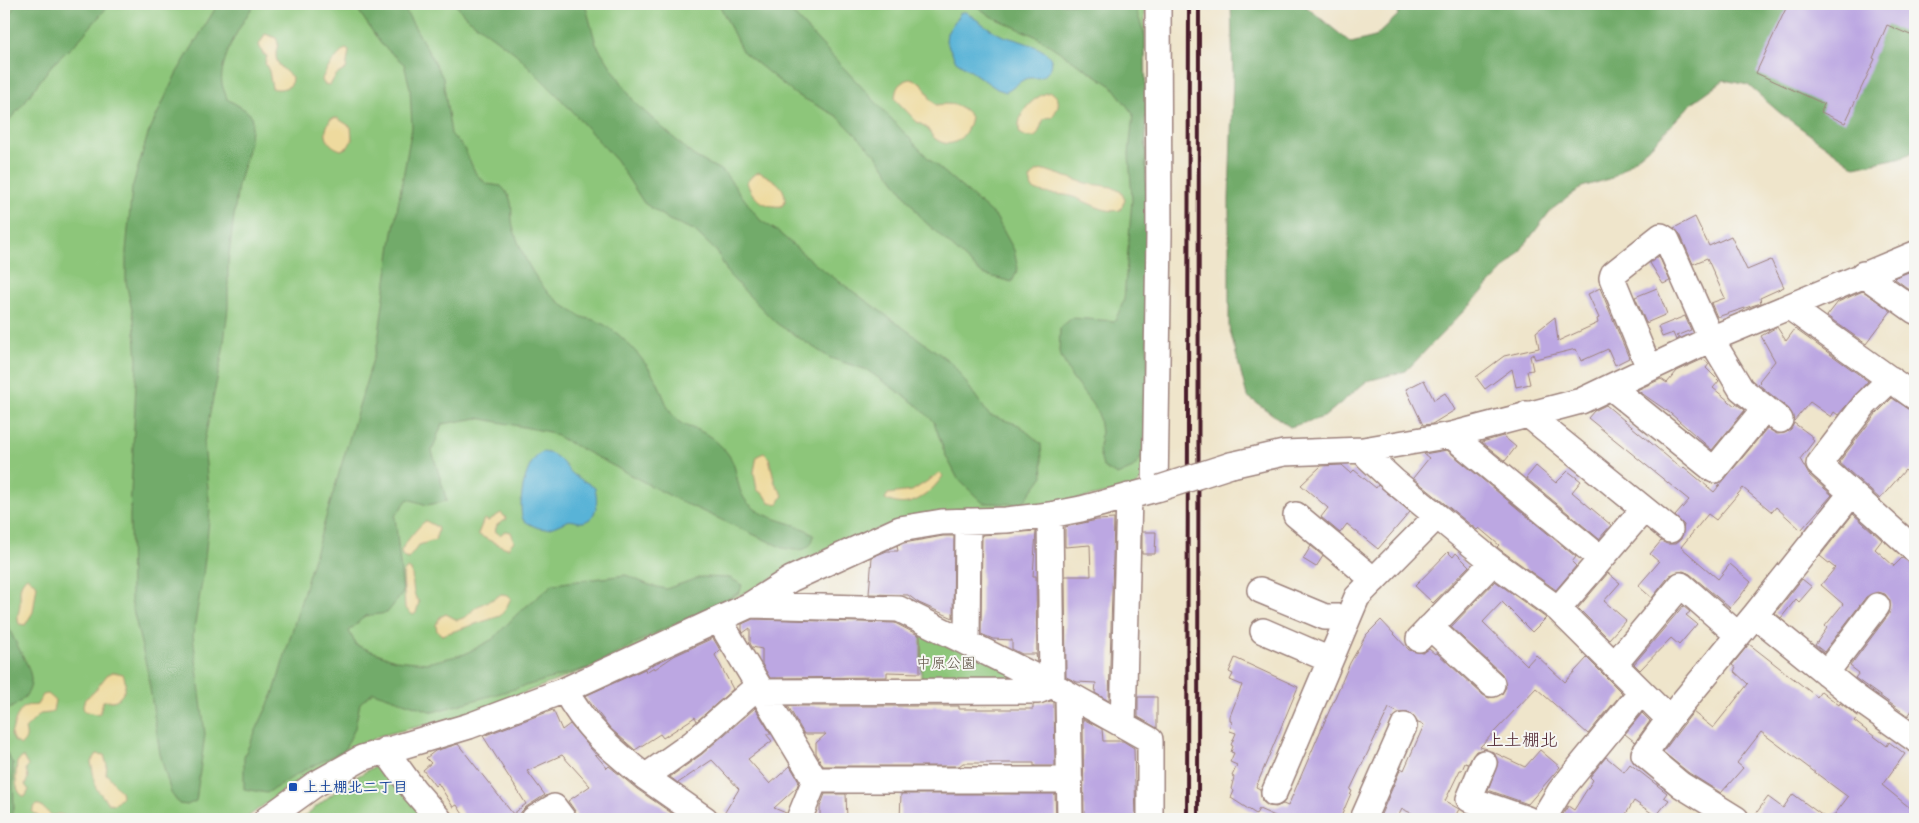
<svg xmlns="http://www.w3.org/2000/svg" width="1919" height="823" viewBox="0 0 1919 823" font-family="'Playpen Sans','Klee One',sans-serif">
  <rect width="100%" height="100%" fill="#f6f6f2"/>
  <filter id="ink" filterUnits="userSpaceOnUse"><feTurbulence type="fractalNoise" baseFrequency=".02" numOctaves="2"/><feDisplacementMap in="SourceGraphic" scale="10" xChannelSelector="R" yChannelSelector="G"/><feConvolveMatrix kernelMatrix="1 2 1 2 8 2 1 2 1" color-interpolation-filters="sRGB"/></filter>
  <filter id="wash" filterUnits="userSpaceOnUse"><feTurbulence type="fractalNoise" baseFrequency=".0096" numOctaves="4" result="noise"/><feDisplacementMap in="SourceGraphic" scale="20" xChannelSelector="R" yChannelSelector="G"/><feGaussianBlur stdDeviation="1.12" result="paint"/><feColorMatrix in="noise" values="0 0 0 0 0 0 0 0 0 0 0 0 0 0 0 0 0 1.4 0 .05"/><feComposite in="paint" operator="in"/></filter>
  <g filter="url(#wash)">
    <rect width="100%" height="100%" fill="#efe5cb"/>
    <path fill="#8dc67a" stroke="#6c7252" d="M4,4H1145L1149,471L1135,487L1019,512L898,521L822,551L685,625L609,661L459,717L379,736L288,787L245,819H4Z
      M921,625L1026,678L921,685Z
      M375,766L389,769L425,819H301L346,783Z"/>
    <path fill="#72ab6a" stroke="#5e654a" d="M15,4H110L79,40L51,66L20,108L4,126V28Z
      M218,4H255C242,21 218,62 222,84C223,89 226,95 227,99L244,109L251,115L252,121L249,146L238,185L228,262V308L223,351L204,442L210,511L203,576L193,635L205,734L196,801L187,805L179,804L171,793L160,754L147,669L131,601L130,515L137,361L134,320L126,282V251L132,188L148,134L176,74Z
      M354,4H402L443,78L451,134L464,148L476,174L487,184L501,186C518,203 508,211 514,230C520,250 529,268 541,284C550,297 568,309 582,317C587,319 592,319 597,321C604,324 613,330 619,335C632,347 646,362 655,378C663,391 665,407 675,418C683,427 692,427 702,432C711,436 722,446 728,454C740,470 734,491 750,505C768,522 795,520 814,535C811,553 798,551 783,548L680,501L549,432L478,418L442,424L432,451L447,501L427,505L408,499L395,516L403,593L387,613L365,616L349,631L356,645L395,660L427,663L465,654L493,639L517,614L553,584L626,575L649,585L666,589L701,577L730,578L742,585L740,592L718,605L655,633L592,667L433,712L373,692L360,703L355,728L344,751L306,769L267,793L244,789V756L274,692L378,342L391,244L412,127L410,88L404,64L381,44Z
      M455,4H583L586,7L596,44L635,103L694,156L724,172L760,220L777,231L815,264L952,363L989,415L1019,425L1041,444L1043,476L1022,504L983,503L958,479L945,454L934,422L918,406L867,370L830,358L776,323L729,275L717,252L694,230L669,220L644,203L616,160L559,97L515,53L466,17Z
      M719,4H784L928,158L996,217L1014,250L1018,269L1012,282L982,274L922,219L876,155L837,116L795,94L742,51Z
      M973,4H1131L1135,7L1145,36L1148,450L1133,468L1117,475L1103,467L1099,451L1101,432L1098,412L1072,378L1059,352L1060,328L1072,318L1115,321L1124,300L1132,199L1129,154L1133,114L1112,86L1037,37L992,17Z
      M1231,4H1303L1351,43L1375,37L1398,15L1402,4H1915V151L1903,157L1855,167L1780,113L1748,85L1724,80L1692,103L1654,143L1612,178L1582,187L1551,210L1514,259L1406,371L1367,381L1324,417L1290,427L1247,396L1229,327V199L1233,74Z
      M4,475L8,500L4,548Z
      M4,599C6,609 6,621 10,630C23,663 53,687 4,712Z
      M4,748L13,764L14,809L9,819H4Z"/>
    <path fill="#eeda9e" stroke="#9c7c64" d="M265,34L276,38C280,45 276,47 276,54C275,64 285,71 292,77L291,85C284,89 279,90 272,88L269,71L265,63L267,56L263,54L259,45Z
      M346,49L349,51L346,69L336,75L330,85L324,84L322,80C323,73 340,51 346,49Z
      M910,79L922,83L931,100L936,105C951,103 962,104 971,117C968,134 955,151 937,140C932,137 930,132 927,128C924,125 920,124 917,122C910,114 902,107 895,99C896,87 898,83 910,79Z
      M1051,92C1062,99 1059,107 1052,117L1045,118C1040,124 1041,131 1035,137H1027L1020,134C1014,115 1034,95 1051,92Z
      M337,118L351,127L352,140L348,147L341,150C326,145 321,133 331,119Z
      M1045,170L1085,183L1112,187L1121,192L1125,200L1120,210C1100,214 1085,198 1065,195C1052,193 1042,195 1032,188L1030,179L1037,171Z
      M759,172C772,179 786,185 785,201L782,206C765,208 751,198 747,182L752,176Z
      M764,453L769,458L775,483L783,495L778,504L769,502L765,495L757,490L754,472L757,456Z
      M940,473L943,476C929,495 909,512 885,499L888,494L912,491Z
      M501,513L507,519L497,525L495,531L500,535L505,531L511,532L514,541L508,548C504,548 480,536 478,534L484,519L488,521Z
      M426,521L437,527L438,531L435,540L419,545L408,559L403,557L401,552C402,546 421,523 426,521Z
      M407,568L411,570C414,581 411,594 419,602L416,613L413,615L405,608L403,573Z
      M27,577L37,585L33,612L25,625L19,624C16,615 20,611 20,604C21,593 17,585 27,577Z
      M501,594L508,595L511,598L505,610L500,616L442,635L437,631L436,625L440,617L446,614L457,620C473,616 469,610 480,605C487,601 494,600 501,594Z
      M113,672L123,674C127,682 126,695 116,700C112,702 108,700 103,701L100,713L95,714L84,711L83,706L85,699L94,692L107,675Z
      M48,694L55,700L53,711L50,713L40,714L25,729C27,736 27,740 21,745L14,741L11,735C13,728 17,710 26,706C29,705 33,706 37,705L43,695Z
      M97,754L104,755L107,765L106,774C113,779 114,786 121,791L122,796L114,804L108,803L96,788L91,762Z
      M23,757L28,766L26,769L28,778L25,785L29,790L25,797C13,792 16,774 17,762Z
      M36,805H40L52,816L59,814L73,819H41L32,811Z"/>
    <path fill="#59b3d7" stroke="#526981" d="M961,12H966C977,20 989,29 1001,35C1013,40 1070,50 1046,74C1040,81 1032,76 1025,79C1018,82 1013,89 1006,92L997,89L956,61L946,41L947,33Z
      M543,452C561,454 562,465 574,475C581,480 589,483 595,488C598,500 598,519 583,522C577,523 573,519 567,521C546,530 544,533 523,520C517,504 525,459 543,452Z"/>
    <g id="blocks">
      <path fill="#bca7e2" d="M1788,4H1891L1903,9L1906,4H1915V37L1887,25L1873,58L1875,59L1845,123L1821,112L1824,104L1756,73Z
        M1695,217L1709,246L1731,236L1747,270L1771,260L1784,287L1760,298L1761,303L1717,317L1711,303L1725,298L1707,258L1693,264L1680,234L1674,228Z
        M1659,256L1670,281L1663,284L1650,263Z
        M1911,271L1915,275V294L1894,278Z
        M1600,288L1629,358L1615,365L1608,349L1581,361L1576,349L1535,359L1533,354L1530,356L1533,370L1527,371L1530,384L1516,387L1512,369L1485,389L1476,377L1504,356L1539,348L1536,332L1555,317L1558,341L1598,323L1597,319L1599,318L1588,294Z
        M1657,288L1667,314L1646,323L1635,297Z
        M1863,291L1891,311L1866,344L1827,316L1838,302Z
        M1685,316L1691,330L1676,336L1679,338L1676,340L1673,333L1662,337L1658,327Z
        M1777,327L1786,341L1795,329L1868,381L1838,415L1834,412L1831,417L1810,402L1794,421L1789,409L1758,384L1760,382L1759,381L1775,361L1761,336Z
        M1703,359L1709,364L1706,368L1719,381L1713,388L1735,406L1736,404L1745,410L1712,450L1670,413L1637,390L1661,379L1667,383L1677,371Z
        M1424,380L1434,400L1445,393L1455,410L1432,424L1423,425L1406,389Z
        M1892,398L1915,413V464L1908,473L1905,470L1880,499L1839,462L1876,414Z
        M1606,405L1682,469L1684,467L1714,492L1767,428L1777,434L1785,433L1791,429L1794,423L1813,437L1812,439L1814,441L1800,459L1809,475L1832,495L1801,530L1776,507L1772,512L1743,488L1716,520L1708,514L1681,547L1718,579L1730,564L1751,582L1739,598L1730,608L1690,574L1683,571L1670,575L1652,598L1638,586L1659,562L1650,554L1661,541L1667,544H1675L1681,539L1684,525L1675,516L1689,500L1588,418L1594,411Z
        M1503,436L1516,447L1505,461L1482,442Z
        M1447,450L1576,557L1572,562L1576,566L1556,590L1502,551L1497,547L1499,545L1479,528L1477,530L1413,478L1429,458L1424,454Z
        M1342,465L1351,473L1354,470L1376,488L1378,485L1410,512L1378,549L1347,524L1340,533L1321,517L1328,508L1301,485L1321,466Z
        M1536,466L1556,483L1568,471L1581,481L1572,492L1611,525L1599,539L1526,478Z
        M1853,514L1882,540L1875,549L1894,566L1902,558L1915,564V706L1908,716L1855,678L1859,673L1850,666L1889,614L1890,601L1885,594L1878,592L1866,597L1824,652L1815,645L1827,628L1825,626L1843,604L1821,585L1835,568L1820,556Z
        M1114,519L1109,701L1095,693L1096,683L1077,682L1066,677L1065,576H1091L1090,545L1065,547V527L1097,520Z
        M1036,531L1033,576H1036L1037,662L1036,654H1022L1012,649V640L993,639L981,634L982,535Z
        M1142,532H1156L1155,554H1142Z
        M943,536H954L953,618L919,603L908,595L869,594L872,557L887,551H898L897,546L904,543Z
        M1311,546L1323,556L1316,567L1303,559Z
        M1448,552L1453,557L1456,553L1469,566L1433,603L1415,586Z
        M1608,573L1620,583L1604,601L1626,620L1609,639L1578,608Z
        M1802,579L1812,587L1799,602L1796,599L1781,618L1775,613Z
        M1495,581L1546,618L1532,632L1502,602L1483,622L1527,665L1536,655L1565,682L1587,658L1622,693L1588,734L1536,688L1480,747L1487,749L1476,751L1468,764L1465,763L1462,770H1460L1445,801L1459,809L1454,819H1425L1402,809L1397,819H1379L1401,768L1404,770L1424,725L1418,723L1410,713H1399L1389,708L1350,790L1352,791L1340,819H1282L1259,809L1256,814L1231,798L1234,791L1231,789L1234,777L1232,776L1237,765L1230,762L1234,753L1231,752L1233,746L1231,745L1236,733L1230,731L1232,722L1230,721V716L1242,685L1230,680L1233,674L1229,672L1235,658L1298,687L1256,787L1260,789L1262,801L1268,806L1276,807L1283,804L1288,806L1350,663L1366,635L1381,620L1409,650L1423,653L1429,649L1435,654L1437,653L1483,695L1489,698L1502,694L1506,687L1502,674L1451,627Z
        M1683,606L1690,612L1686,615L1697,624L1679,645L1671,638L1640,670L1634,664Z
        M753,619L895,623L920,636V673L887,672V677L770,678L762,664V649L752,647L750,643V628L743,633L742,630V624Z
        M713,638L720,650L715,655L733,689L697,721L695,717L663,738L660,734L635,750L610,728L585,696L645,669L646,672L654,667L655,669L674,656Z
        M1749,644L1817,697L1821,691L1839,705L1840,703L1858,716L1854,721L1887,746L1889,742L1905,754L1882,785L1915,812V819H1831L1848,797L1761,732L1737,763L1743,768L1721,793L1689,773L1663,752L1693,712L1713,728L1748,684L1734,671L1736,668L1732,665Z
        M1138,697H1157V728L1138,717Z
        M1051,701L1054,702L1055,766H1034V763H963L959,766H823L816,753V743L826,734H804L788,706H959V709H1033V705Z
        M755,708L771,734H766L772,741L748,759L770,784L790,766L799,781L797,787L774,808L786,813L785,819H737L725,812L739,789L712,760L678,783L670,777L702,754Z
        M553,710L562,730L570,724L607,768L609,766L637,789L680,819H577L575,811L568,801L590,786L562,755L527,771L545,795L526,807L521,812L520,819H466L457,805L453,807L438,783L435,786L423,770L431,763L426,758L435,751L458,744L513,814L526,804L483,736Z
        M1642,713L1650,721L1635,742L1625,734Z
        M1083,719L1102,729L1103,741H1123L1134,748L1136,819H1084Z
        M1540,750L1560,767L1528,804L1488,790L1498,762L1491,751L1525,767Z
        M1606,757L1624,772L1630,764L1667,793L1664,797L1669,800L1656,816L1634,801L1623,819H1560L1568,806L1574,810L1593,780L1590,777Z
        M825,794H846L847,819H820V807Z
        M901,794H1055L1056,819L919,817V819H900Z
        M1793,794L1827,819H1752L1768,797L1783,808Z"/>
    </g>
  </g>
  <g filter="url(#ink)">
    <use href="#blocks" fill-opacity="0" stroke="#9c827b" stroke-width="1"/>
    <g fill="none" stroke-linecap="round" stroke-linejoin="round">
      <defs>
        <path id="minor" d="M1863,274L1915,311
          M1791,308L1915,397
          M1649,368L1612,278L1613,274L1661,236L1667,240L1711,339L1741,389L1780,420
          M1891,379L1865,404L1819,464L1915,550
          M1612,388L1714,470L1765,408
          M1527,414L1670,530
          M1451,435L1601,559
          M1363,450L1368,457L1394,481L1437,516L1493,562L1558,609L1669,719
          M1231,465L1284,453L1363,450L1451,435L1581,401L1711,339L1915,254
          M1155,489L1159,235L1158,4
          M1296,515L1374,580
          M1260,590L1325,617H1348
          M750,605L899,609L1052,685L1150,740V819
          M1558,609L1644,509
          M1755,615L1851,494
          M719,620L815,780
          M1430,627L1492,684
          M1263,631L1330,660
          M1419,639L1493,562
          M967,643L968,521
          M1614,665L1681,585L1738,635
          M1826,673L1877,606
          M565,690C584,727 613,751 645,777L693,743L751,692L1038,691L1052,685L1050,515
          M1068,694L1070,819
          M1123,725L1129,496
          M385,750L414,790L439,819
          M1484,763L1469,799L1527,819
          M645,777L705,819
          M815,780H1070
          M1274,793L1357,597L1437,516
          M267,819L314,785L362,758L469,726L565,690L750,605L791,579L900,529L942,522L1006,520L1050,515L1081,509L1160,488
          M534,819L554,807L563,819
          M799,819L815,780
          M1363,819L1404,726
          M1543,819L1560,791L1641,692
          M1736,819L1681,785L1644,754L1669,719L1755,615L1857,698L1915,739"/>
      </defs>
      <use href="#minor" stroke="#9c827b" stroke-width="28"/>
      <use href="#minor" stroke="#fff" stroke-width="25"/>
      <path stroke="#4a1f2b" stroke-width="4" d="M1187,819L1189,4
        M1198,819L1199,4"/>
      <defs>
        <path id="minor-bridge" d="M1160,488L1231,465"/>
      </defs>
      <use href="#minor-bridge" stroke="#9c827b" stroke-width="28" stroke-linecap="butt"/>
      <use href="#minor-bridge" stroke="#fff" stroke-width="25"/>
    </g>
  </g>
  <rect fill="#1a4fb4" stroke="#f6f6f2" stroke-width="2" x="288" y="782" width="10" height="10" rx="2.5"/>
  <g text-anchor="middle" stroke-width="4" stroke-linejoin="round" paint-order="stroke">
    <g font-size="15" fill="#5e5143" stroke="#f6f6f2">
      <text x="946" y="668">中原公園</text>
    </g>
    <g font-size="15" font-weight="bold" fill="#164399" stroke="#f6f6f2" text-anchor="start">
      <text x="303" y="792">上土棚北二丁目</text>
    </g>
    <g font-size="18" fill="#4a1f2b" stroke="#f6f6f2">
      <text x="1522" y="746">上土棚北</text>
    </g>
  </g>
  <rect width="1919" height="823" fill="none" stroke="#f6f6f2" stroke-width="20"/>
</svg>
